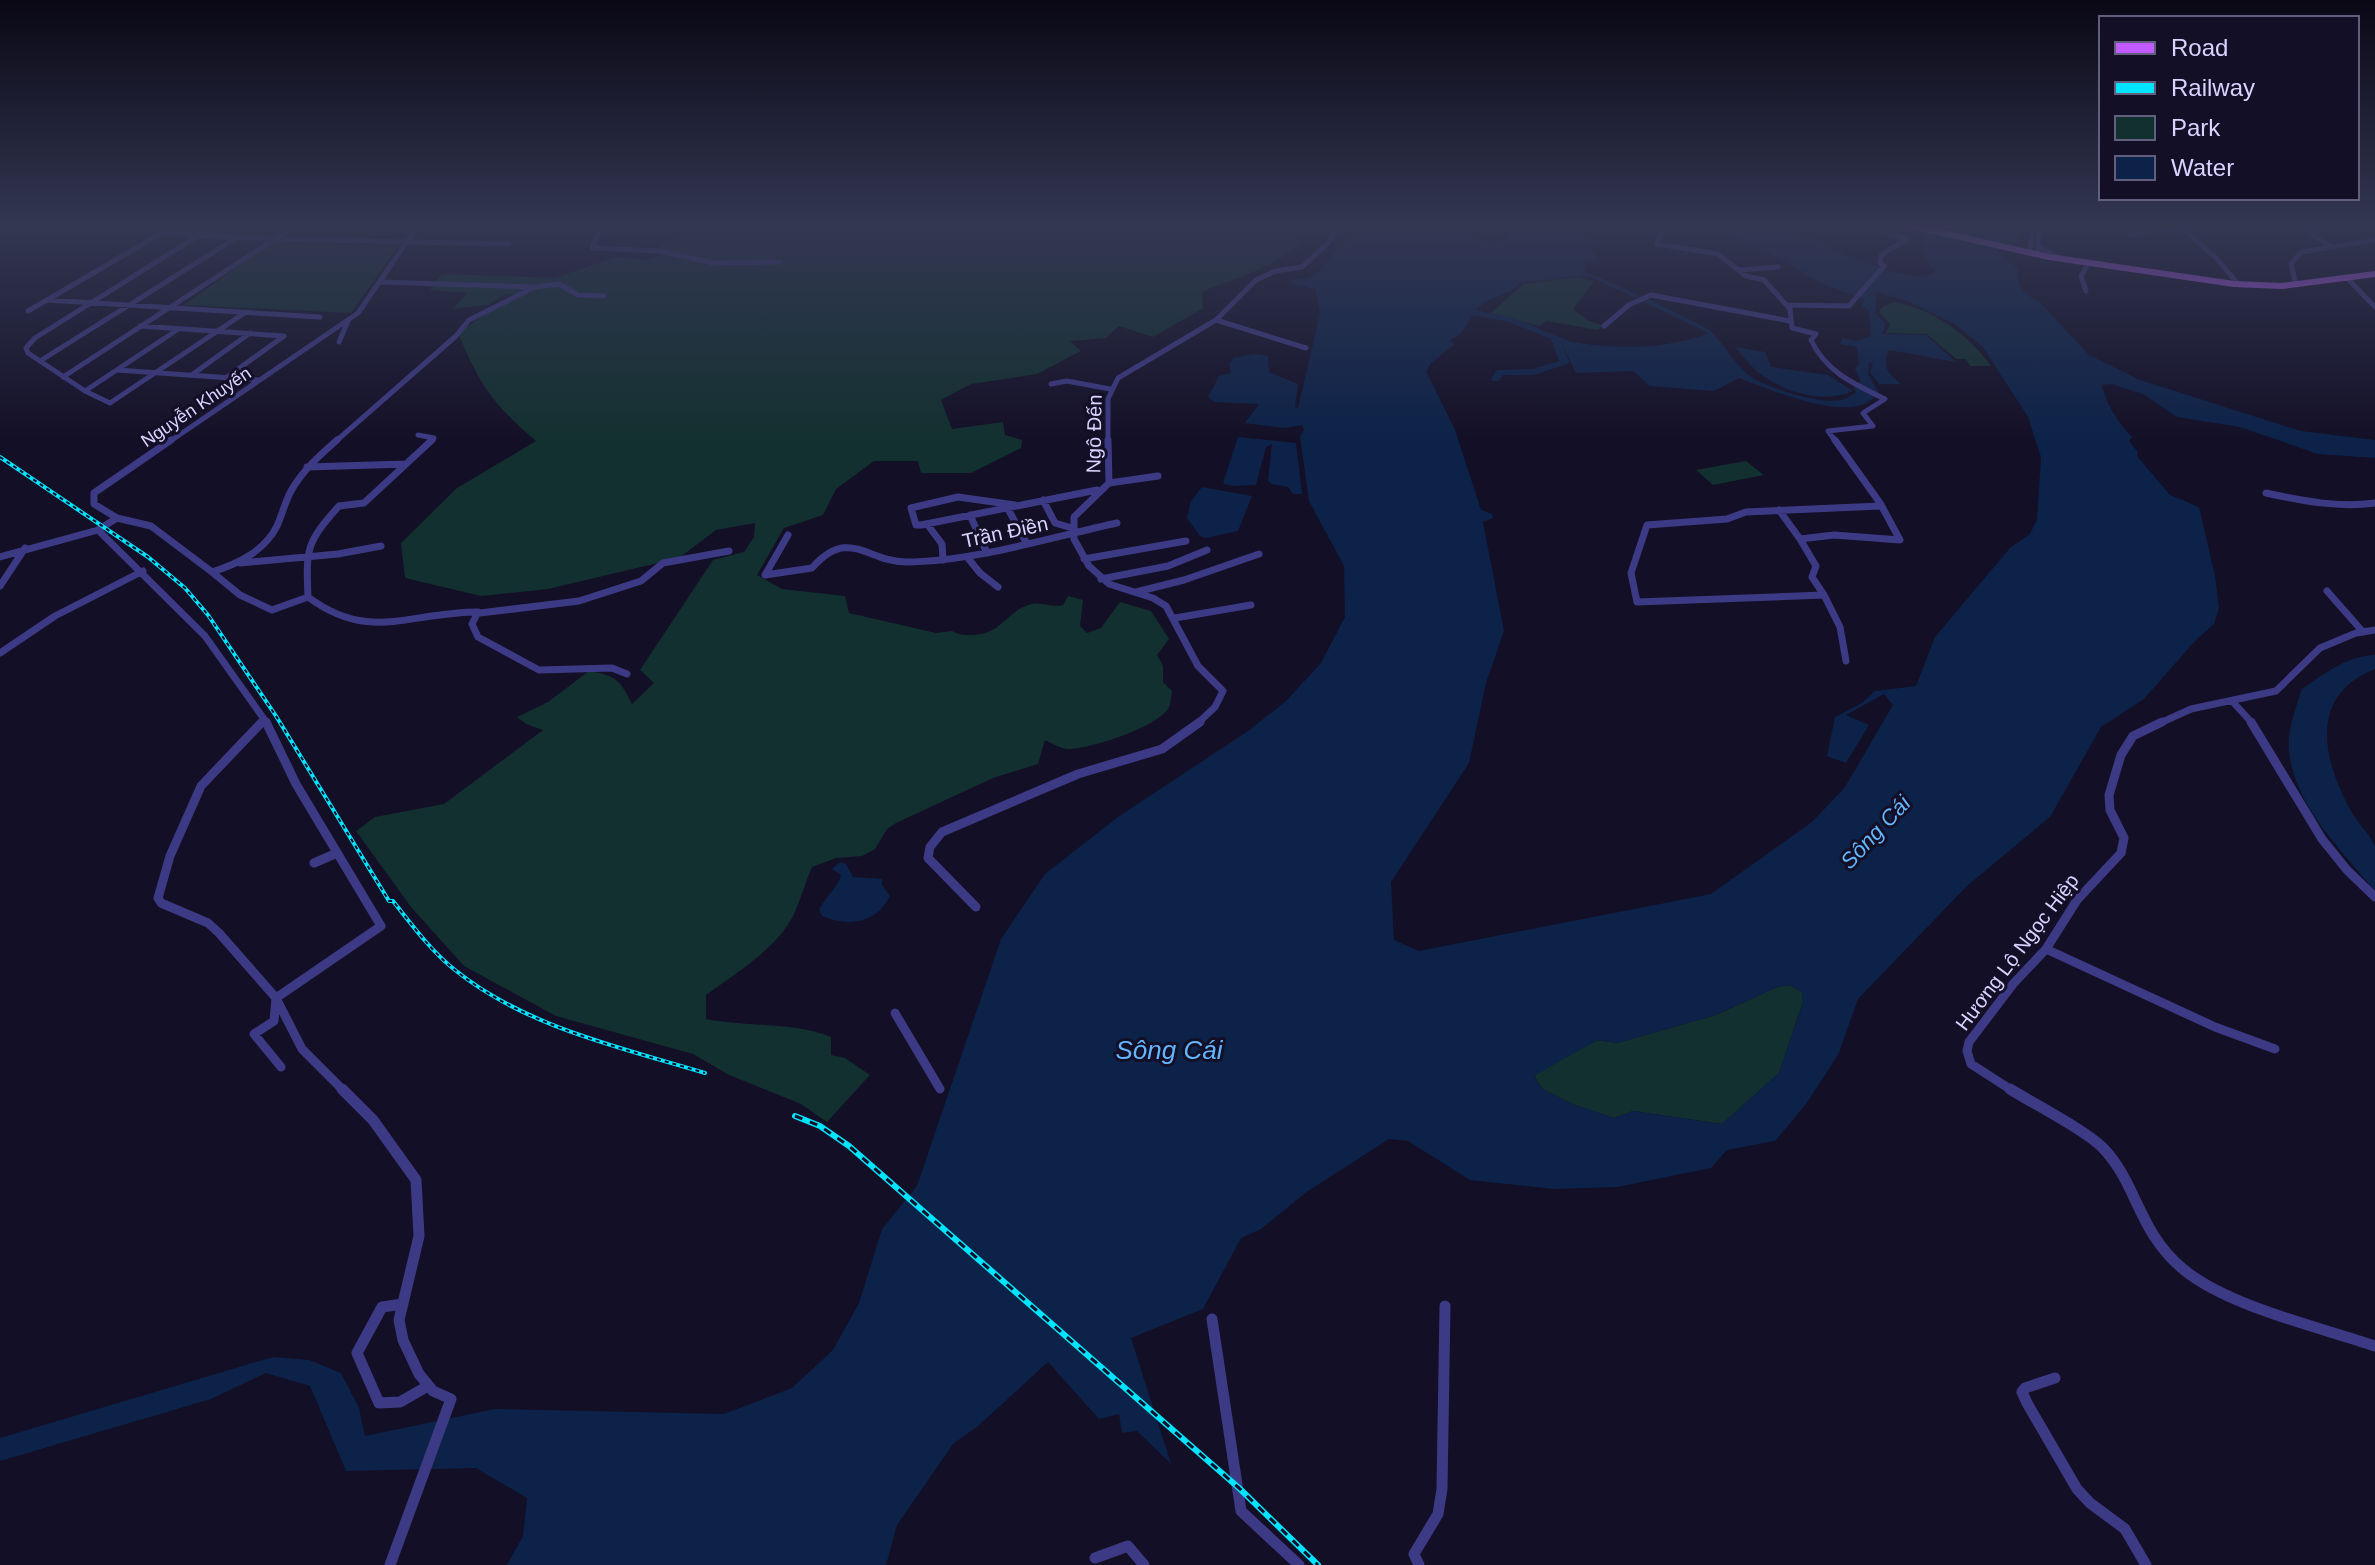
<svg xmlns="http://www.w3.org/2000/svg" width="2375" height="1565" viewBox="0 0 2375 1565" font-family="Arial,sans-serif">
  <rect width="100%" height="100%" fill="#130f26"/>
  <path fill="#12302f" d="M688,224H1308C1298,264 1237,276 1202,292L1203,308L1153,337L1119,326L1106,338L1070,341L1081,351L1037,374L971,384L941,400L952,429L1003,422L1005,435L1022,440L1021,448L971,473H921L918,461H874L836,489L823,515L784,528L757,575L782,589L845,596L849,613L936,633L952,631C959,635 963,635 971,635C1003,635 1006,610 1032,604C1043,602 1052,608 1063,605L1068,596L1083,600L1080,626L1087,633L1101,628L1120,602L1151,611L1169,639L1157,655L1163,666V682L1172,691C1171,697 1171,704 1168,709C1155,728 1090,749 1068,749C1061,749 1052,743 1045,740L1038,764L993,778L896,823L887,829L875,849L862,856L836,858L812,867C805,883 801,899 794,914C778,948 735,974 706,995V1019C746,1027 795,1022 831,1037V1055L845,1058L870,1075L827,1122L801,1104L729,1075L693,1054L556,1016L464,966L411,907L356,831L375,817L444,804L543,730L526,724L517,717L548,702L589,671C617,676 620,680 632,704L654,683L640,670L713,560L744,552L754,537L755,523L716,530L679,558L548,589L481,596L405,578L401,543L457,488L536,441C492,403 481,387 458,333L497,305L518,295L506,294L488,305L452,309L468,293L430,290L442,274L555,278L616,257L646,260L664,255L659,248Z
    M271,243L278,242L399,245L351,313L184,305Z
    M1576,277L1594,281L1573,309L1587,320L1603,326L1598,330L1547,321L1539,326L1491,313L1523,284Z
    M1894,302C1933,309 1969,335 1991,366H1970L1966,359H1956L1927,334L1886,333L1890,324L1879,312L1882,307Z
    M1746,461L1764,475L1713,485L1696,470Z
    M1790,985L1802,992L1803,1002L1779,1073L1722,1124L1633,1111L1614,1118L1572,1104L1542,1089L1534,1075L1597,1040L1617,1043L1716,1015L1777,987Z"/>
  <path fill="#0c2248" fill-rule="evenodd" d="M1370,224H1467L1471,233L1491,247L1505,242L1520,224H1568L1594,243L1591,247L1598,262L1586,261L1584,272C1593,273 1703,324 1711,331C1724,344 1733,362 1747,374C1762,387 1821,405 1841,400C1846,399 1852,395 1857,392L1853,388L1861,381L1855,369L1859,364L1857,347L1840,344L1842,338L1856,341L1871,336L1869,310L1862,307L1863,299L1820,283L1783,260L1702,224H1776L1792,234L1818,241L1831,250L1892,272L1923,277L1936,272C1925,258 1918,249 1927,232L1924,224H2021L2017,247L1999,245L1995,250L2018,270C2017,287 2023,295 2039,301L2089,355L2140,380L2301,431L2375,440V458L2318,454L2240,427L2177,417L2143,394L2111,384L2102,385C2106,405 2118,422 2132,437L2129,441L2138,452L2137,456L2170,495L2199,507L2215,576L2219,608L2214,624L2195,641L2144,699L2101,727L2050,817L1967,886L1858,999L1838,1055L1806,1104L1775,1141L1727,1150L1711,1168L1617,1187L1553,1189L1470,1180L1408,1141L1389,1139L1305,1193L1261,1229L1241,1238L1203,1309L1131,1338L1171,1464L1137,1431L1122,1433L1119,1414L1099,1419L1048,1362L978,1426L953,1444L897,1525L886,1565H507L523,1536L527,1498L476,1468L346,1471L310,1386L266,1373L211,1399L0,1461V1438L273,1357L309,1360L341,1373L359,1408L365,1436L495,1409L724,1414L792,1388L833,1350L859,1303L882,1229L917,1186L1001,939L1045,874L1118,817L1248,731L1286,701L1321,663L1345,617L1344,566L1309,501L1300,437L1304,430L1302,425L1285,428L1245,423L1259,404L1214,402L1208,397L1219,376L1231,373L1229,364L1234,358L1253,354L1268,356L1269,372L1298,384L1295,407L1298,408L1320,314L1315,289L1292,284L1291,280L1308,278L1323,269L1324,265L1348,239ZM1576,276L1591,277L1709,333C1662,351 1610,349 1560,340L1576,373L1633,371L1650,386L1714,391L1739,378C1770,389 1857,429 1878,392L1868,374L1869,363L1873,364L1870,372L1879,384H1901C1888,373 1881,367 1889,350L1956,362L1926,335L1882,334L1886,324L1875,313L1877,292L1912,303L1953,323L1983,347L2028,417L2041,457L2037,519L2030,534L2010,548L1935,637L1916,686L1875,691L1862,703L1835,717L1827,756L1846,763L1869,725L1846,715L1884,694L1893,705L1845,787L1812,822L1711,894L1419,951L1394,940L1391,882L1469,763L1486,683L1504,631L1483,522L1493,518L1492,514L1481,510L1455,430L1426,371L1431,363L1454,345L1450,340C1468,333 1467,318 1480,306C1492,295 1511,295 1520,283ZM1790,985L1802,992L1803,1003L1779,1073L1722,1124L1633,1111L1614,1118L1572,1104L1542,1089L1534,1076L1597,1040L1617,1043L1716,1015L1777,987Z
    M1735,347L1765,352L1771,367L1828,375L1853,391C1825,404 1786,393 1762,375C1752,368 1743,356 1735,347Z
    M1238,437L1296,443L1302,494H1293L1288,487L1272,484L1268,481L1272,444L1266,447L1256,485L1232,486L1223,483Z
    M1202,487L1252,496L1238,531L1206,538L1200,536L1187,518L1191,501Z
    M2375,655V669C2306,696 2323,763 2354,816C2360,825 2372,837 2375,847C2375,859 2375,878 2375,891C2342,851 2293,804 2289,750C2287,731 2296,707 2302,689C2325,673 2347,656 2375,655Z
    M840,862L846,864L853,877L882,879V885L890,896C876,924 848,927 822,916L819,910C824,898 839,887 841,875L832,869Z"/>
  <g fill="none" stroke-linecap="round" stroke-linejoin="round">
    <path stroke="#0c2248" stroke-width="2" d="M144,242L146,224"/>
    <path fill="#0c2248" fill-rule="evenodd" d="M1458,307L1514,318L1583,347L1578,350L1562,344L1569,362L1567,364L1534,375H1503L1499,381H1493L1491,379L1497,370L1533,369L1559,361L1551,339L1509,322L1455,312V308Z"/>
    <path stroke="#3d3a85" stroke-width="5" d="M217,224L35,338L26,348L28,353L85,391L110,403L246,312
      M325,224L418,226
      M602,224L592,248L658,251L714,263L779,262
      M1675,224L1662,231L1657,244L1718,254L1746,276L1764,280L1790,309L1792,328L1816,334L1811,340C1826,372 1854,384 1885,399L1863,413L1873,426L1828,431L1836,442
      M1858,224L1907,239
      M2181,227L2216,258L2239,285
      M2304,229L2330,246
      M2130,235C2198,222 2266,233 2334,224
      M2038,246L2059,258
      M2038,250L2039,224
      M2030,253L2032,224
      M1739,270L1778,267
      M2346,277L2375,307
      M2296,285L2291,264L2301,252L2375,240
      M535,287L559,284L578,295L604,296
      M2086,291L2081,276L2088,264
      M47,300L320,317
      M1787,305L1849,306L1884,266L1880,263L1881,255L1907,239
      M28,311L162,233L272,239L509,244
      M1216,320L1306,348
      M140,326L284,336L227,377
      M1604,326L1629,305L1651,295L1790,321
      M339,342L348,321
      M40,361L236,238
      M117,370L259,380
      M193,374L250,333
      M63,377L298,224
      M1051,384L1067,381L1110,389
      M85,391L177,330
      M418,435L434,438L430,442
      M169,442L358,313L419,224
      M335,442L456,336L469,320L535,287L379,282
      M1108,442V399L1118,378L1216,320L1256,280L1275,271L1302,267L1329,242L1338,224"/>
    <path stroke="#3d3a85" stroke-width="7" d="M1108,440L1109,483L1074,517V539L1089,566L1109,584L1153,598L1166,606L1198,666L1223,691L1215,707L1197,724
      M1835,440L1880,503L1900,540L1834,535L1800,539L1816,566L1812,577L1824,595L1637,602L1631,573L1647,525L1727,519L1746,512L1880,506
      M307,467L406,464
      M1109,483L1158,476
      M2266,493C2303,501 2338,508 2375,503
      M1043,500L1055,523L1072,528
      M1015,505L958,497L911,508L916,525H921L1097,490
      M1007,507L1027,544
      M1779,510L1800,539
      M970,515L987,553
      M117,518L151,526L212,572C237,564 264,552 277,526C282,515 285,502 291,491C302,471 320,455 337,440
      M927,524L942,544L943,560
      M98,530L205,636L264,719L261,724
      M788,535L765,575L812,568C849,526 867,562 906,562C972,562 1052,537 1117,523
      M0,557L98,530L117,518L94,504V493L171,440
      M967,557L980,573L998,587
      M1084,559L1186,541
      M240,563L338,554L381,546
      M212,572L240,595L272,610L308,597C370,643 409,612 478,612L472,624L478,637L539,670L612,668L627,674
      M1101,579L1168,566L1207,550
      M0,586L25,548
      M2327,591L2363,632
      M1136,592L1184,580L1259,554
      M1824,595L1840,627L1846,661
      M308,597C306,548 306,543 339,506L364,503L432,440
      M480,613L579,601L641,581L663,563L729,551
      M1175,618L1251,605
      M0,653L55,616L143,571
      M2232,701L2253,724
      M264,719L267,724
      M2158,724L2191,709L2276,691L2320,648L2356,633L2375,630"/>
    <path stroke="#3d3a85" stroke-width="9" d="M262,722L201,786L170,856L158,898L161,903L208,923L219,933L276,998L302,1049L344,1091
      M266,722L296,784L381,926L276,998L274,1021L254,1034L281,1067
      M2251,722L2322,839L2347,870L2375,897
      M314,863L337,853
      M976,907L928,858L930,847L942,832L1078,774L1162,749L1200,722
      M2046,949L2215,1027L2275,1049
      M895,1013L940,1089
      M2013,1091L1971,1064L1967,1051L1969,1042L2013,984L2046,949L2077,900L2121,853L2124,838L2110,810L2109,795L2121,755L2133,736L2162,722"/>
    <path stroke="#3d3a85" stroke-width="11" d="M342,1089L373,1120L416,1180L419,1236L399,1320L403,1340L419,1374L433,1391L451,1399L390,1565
      M2010,1089C2034,1104 2085,1130 2103,1148C2137,1183 2138,1232 2183,1269C2227,1306 2319,1327 2375,1346
      M403,1304L382,1307L357,1353L379,1403L400,1402L428,1386
      M1212,1319L1241,1511L1299,1565
      M2055,1378L2025,1388L2022,1392L2027,1403L2077,1489L2090,1503L2125,1529L2146,1565
      M1095,1558L1128,1546L1144,1565
      M1419,1565L1414,1554L1438,1514L1442,1489L1445,1306"/>
    <path stroke="#c25bff" stroke-width="6" d="M1903,224L2049,257L2234,284L2282,286L2375,274"/>
    <defs>
      <path id="rail-far1" d="M0,457L148,557L185,588L208,615L276,716L389,901H393C412,925 431,951 455,970C526,1027 619,1047 705,1073"/>
      <path id="rail" d="M795,1116L820,1126L849,1146L1239,1488L1318,1565"/>
    </defs>
    <use href="#rail-far1" stroke="#00e5ff" stroke-width="4"/>
    <use href="#rail" stroke="#00e5ff" stroke-width="6"/>
    <use href="#rail-far1" stroke="#130f26" stroke-width="2" stroke-dasharray="4" stroke-linecap="butt"/>
    <use href="#rail" stroke="#130f26" stroke-width="3" stroke-dasharray="8" stroke-linecap="butt"/>
  </g>
  <linearGradient id="sky" x2="0" y2="1"><stop stop-color="#0a0815"/><stop offset="0.51" stop-color="#333752"/><stop offset="1" stop-color="#333752" stop-opacity="0"/></linearGradient>
  <rect width="2375" height="443" fill="url(#sky)"/>
  <g text-anchor="middle" stroke-width="6" stroke-linejoin="round" paint-order="stroke">
    <g font-size="18" fill="#d9d4ff" stroke="#130f26">
      <text transform="translate(196 407) rotate(-34)" y="6">Nguyễn Khuyến</text>
    </g>
    <g font-size="20" fill="#d9d4ff" stroke="#130f26">
      <text transform="translate(1094 434) rotate(-89)" y="7">Ngô Đến</text>
      <text transform="translate(1005 532) rotate(-12)" y="7">Trần Điền</text>
      <text transform="translate(2017 952) rotate(-53)" y="7">Hương Lộ Ngọc Hiệp</text>
    </g>
    <g font-size="22" font-style="italic" fill="#62b6ff" stroke="#130f26">
      <text transform="translate(1875 832) rotate(-47)" y="8">Sông Cái</text>
    </g>
    <g font-size="26" font-style="italic" fill="#62b6ff" stroke="#130f26">
      <text x="1169" y="1059">Sông Cái</text>
    </g>
  </g>
  <rect x="2099" y="16" width="260" height="184" fill="#130f26" stroke="#625e7d" stroke-width="2"/>
  <rect x="2115" y="42" width="40" height="12" fill="#c25bff" stroke="#625e7d" stroke-width="2"/>
  <text x="2171" y="56" font-size="24" fill="#d9d4ff">Road</text>
  <rect x="2115" y="82" width="40" height="12" fill="#00e5ff" stroke="#625e7d" stroke-width="2"/>
  <text x="2171" y="96" font-size="24" fill="#d9d4ff">Railway</text>
  <rect x="2115" y="116" width="40" height="24" fill="#12302f" stroke="#625e7d" stroke-width="2"/>
  <text x="2171" y="136" font-size="24" fill="#d9d4ff">Park</text>
  <rect x="2115" y="156" width="40" height="24" fill="#0c2248" stroke="#625e7d" stroke-width="2"/>
  <text x="2171" y="176" font-size="24" fill="#d9d4ff">Water</text>
</svg>
